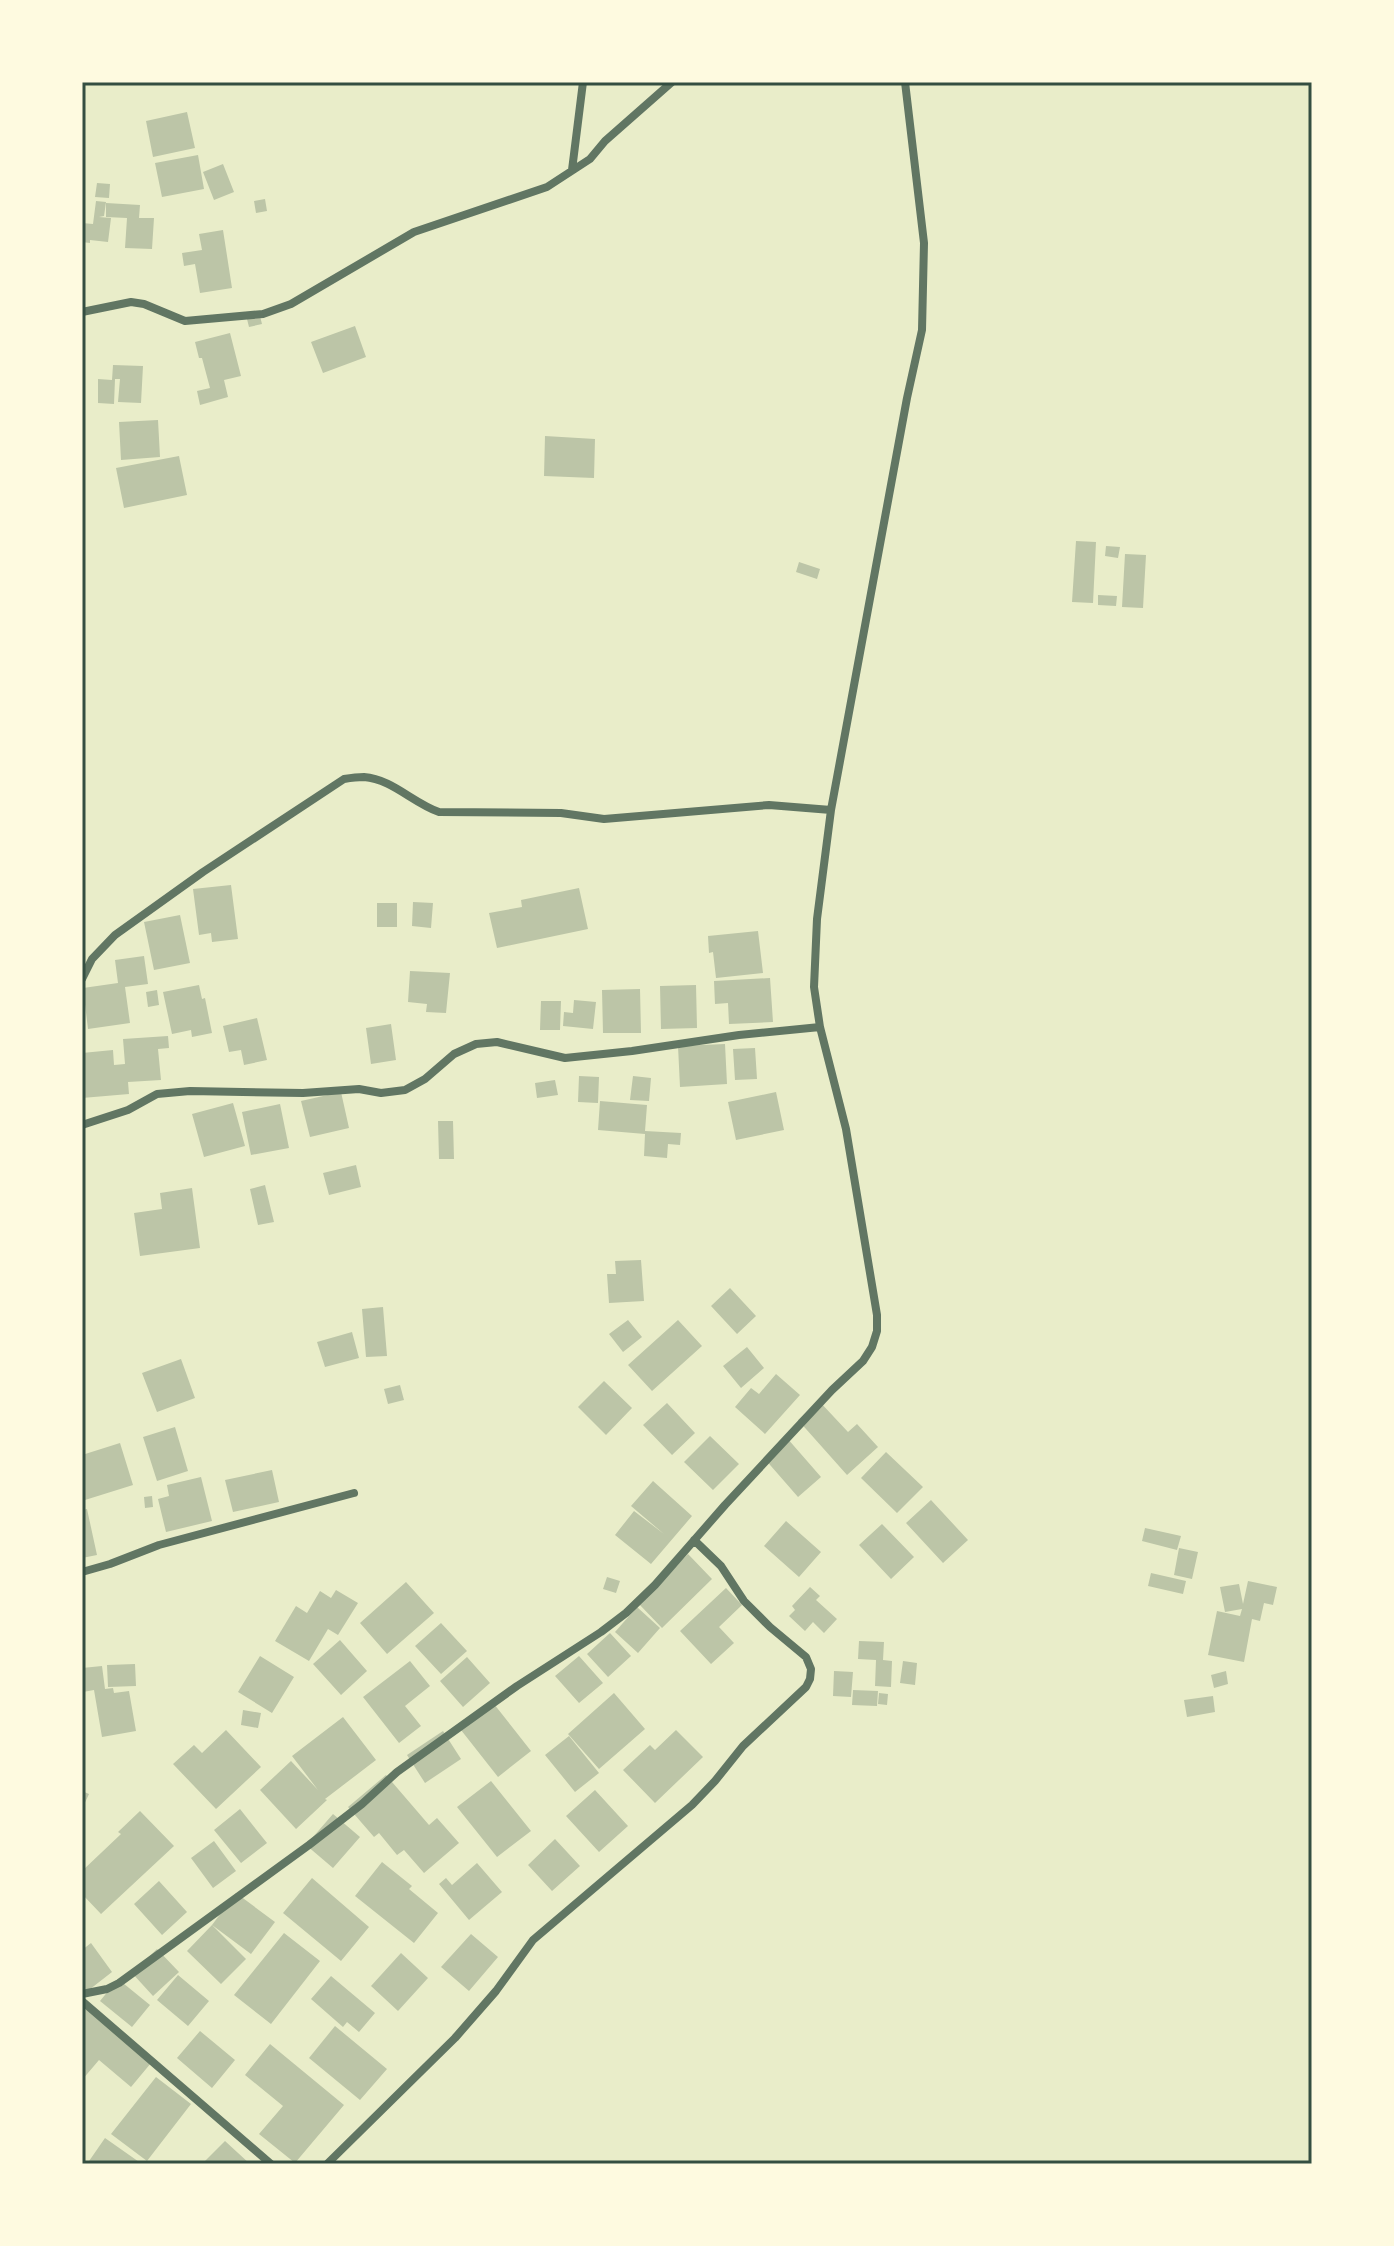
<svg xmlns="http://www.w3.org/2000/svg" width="1394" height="2246" viewBox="0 0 1394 2246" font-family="Barlow,sans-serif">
  <rect width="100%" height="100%" fill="#e9edc9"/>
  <path fill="#bcc5a7" d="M187,112L195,148L153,157L146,121Z
    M198,155L204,189L162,197L155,163Z
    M223,164L234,192L214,200L203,172Z
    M97,183L110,184L109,198L95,197Z
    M265,199L267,211L256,213L254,201Z
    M96,201L106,202L104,216L99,217L111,218L108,242L90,240V243L82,242V223L93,224Z
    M106,203L140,205L139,218H154L152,249L125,248L127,218L106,217Z
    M223,230L232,288L200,293L195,264L184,266L182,253L202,250L199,234Z
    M259,312L262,324L249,327L246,315Z
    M355,326L366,357L323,373L311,342Z
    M230,333L241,376L224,380L228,397L200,405L197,391L210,388L202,358H199L195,342Z
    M113,365L143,366L141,403L118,402L120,379H115L114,404L98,403V379L112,380Z
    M158,420L160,457L121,460L119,422Z
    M545,436L595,439L594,478L544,476Z
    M179,456L187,495L124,508L116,468Z
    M1076,541L1096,542L1093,603L1072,602Z
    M1106,546L1120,547L1118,558L1105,556Z
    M1125,554L1146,555L1143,608L1122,607Z
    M799,562L820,569L817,579L796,572Z
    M1098,595L1117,596L1116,606L1098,605Z
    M231,885L238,939L212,942L211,933L199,935L193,889Z
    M579,888L588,929L497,948L489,913L522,907L521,900Z
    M413,902L433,903L431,928L412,926Z
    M377,903H397V927H377Z
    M180,915L190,963L154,970L144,922Z
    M758,931L763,973L716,978L713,952L709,953L708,936Z
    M144,956L148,984L125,987L130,1023L88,1029L83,988L118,983L115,960Z
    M410,971L450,973L446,1013L426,1012L427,1004L408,1002Z
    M770,978L773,1022L729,1024L728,1003L715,1004L714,981Z
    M199,985L202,999L205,998L212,1033L192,1037L191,1030L172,1034L163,992Z
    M696,985L697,1028L661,1029L660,986Z
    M640,989L641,1033H603L602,990Z
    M157,990L159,1005L148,1007L146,992Z
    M574,1000L596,1002L593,1029L563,1026L564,1012L573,1013Z
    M541,1001H561L560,1030H540Z
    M257,1018L267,1060L244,1065L241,1050L229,1052L223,1026Z
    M391,1024L396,1060L371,1064L366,1028Z
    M168,1036L169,1048L158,1049L161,1080L128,1082L129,1094L82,1098V1053L113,1050L114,1065L125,1064L123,1039Z
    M725,1044L727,1084L680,1087L678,1046Z
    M755,1048L757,1079L735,1080L733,1049Z
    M579,1076L599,1077L598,1103L578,1102Z
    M633,1076L651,1078L649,1101L630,1100Z
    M555,1080L558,1095L537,1098L535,1083Z
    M341,1092L349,1128L310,1137L301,1101Z
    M776,1092L784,1130L736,1140L728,1102Z
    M600,1101L647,1105L645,1131L681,1133L680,1145L668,1144L667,1158L644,1156L645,1134L598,1130Z
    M233,1103L245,1146L204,1157L192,1114Z
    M280,1104L289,1148L251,1155L242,1112Z
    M438,1121H453L454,1159H439Z
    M356,1165L361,1187L329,1195L323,1173Z
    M265,1185L274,1222L258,1225L250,1189Z
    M192,1188L200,1248L140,1256L134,1213L162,1209L160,1193Z
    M641,1260L644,1301L609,1303L607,1274H616L615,1261Z
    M730,1288L756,1316L737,1334L711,1306Z
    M383,1307L387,1356L366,1357L362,1309Z
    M628,1320L642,1337L623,1352L609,1334Z
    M678,1320L702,1346L652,1391L628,1365Z
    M352,1332L359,1358L325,1367L317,1342Z
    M747,1347L764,1368L741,1388L723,1366Z
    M181,1359L195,1398L157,1412L142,1373Z
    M776,1374L800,1395L765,1434L735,1407L751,1388L759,1394Z
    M604,1381L632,1408L606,1435L578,1407Z
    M400,1385L404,1400L388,1404L384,1389Z
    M819,1401L848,1432L857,1424L878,1447L847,1475L798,1420Z
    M667,1403L695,1433L672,1455L643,1425Z
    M175,1427L188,1471L157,1481L143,1437Z
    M710,1436L739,1464L713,1490L684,1462Z
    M787,1438L821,1477L798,1497L764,1458Z
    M120,1443L133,1485L85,1500L82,1489V1455Z
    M886,1452L923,1487L897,1513L861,1478Z
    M272,1470L279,1502L233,1512L225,1480Z
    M201,1477L212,1521L166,1532L158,1499L169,1496L167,1485Z
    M653,1481L692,1516L651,1564L615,1535L634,1511L664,1534L631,1506Z
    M152,1496L153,1507L145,1508L144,1497Z
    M931,1500L968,1540L943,1563L906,1523Z
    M87,1509L97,1555L82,1558V1510Z
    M786,1521L821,1552L799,1577L764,1546Z
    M882,1524L914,1557L891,1579L859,1545Z
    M1145,1528L1181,1536L1177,1550L1142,1541Z
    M1179,1548L1198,1552L1192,1579L1174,1575Z
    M688,1554L712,1579L662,1628L638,1603Z
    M1151,1573L1186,1581L1183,1594L1148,1586Z
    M607,1577L620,1581L616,1593L603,1589Z
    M1248,1581L1277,1587L1273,1605L1264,1603L1260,1621L1252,1619L1244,1662L1208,1655L1217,1611L1240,1616L1242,1609L1225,1612L1220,1587L1239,1584L1243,1604Z
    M406,1582L434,1613L387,1654L360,1623Z
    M810,1587L820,1596L816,1600L837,1619L824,1633L813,1622L805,1631L789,1616L795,1610L792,1606Z
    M726,1588L742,1605L719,1627L734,1643L711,1664L680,1631Z
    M336,1590L358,1603L338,1635L328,1629L309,1661L275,1641L296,1606L307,1613L320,1591L331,1598Z
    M637,1607L660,1628L638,1653L615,1632Z
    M441,1623L467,1651L441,1674L415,1646Z
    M610,1633L631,1656L608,1677L587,1654Z
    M340,1640L367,1671L341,1695L313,1664Z
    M859,1641L884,1642L883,1660L892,1661L891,1687L875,1686L876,1660L858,1659Z
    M260,1656L294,1677L272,1713L238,1692Z
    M579,1656L603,1683L579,1703L555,1676Z
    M467,1657L490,1683L463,1707L440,1681Z
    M410,1661L430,1686L405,1706L421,1726L399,1743L363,1697Z
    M903,1661L917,1663L915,1685L900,1683Z
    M135,1664L136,1686L108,1687L107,1665Z
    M102,1666L105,1689L113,1688L114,1693L129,1691L136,1731L102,1737L94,1690L83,1692L82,1687V1668Z
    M834,1671L853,1672L851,1697L833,1696Z
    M1226,1671L1228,1684L1214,1688L1211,1675Z
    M853,1690L878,1691L877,1706L852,1705Z
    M614,1693L645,1729L599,1769L568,1734Z
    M879,1693L888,1694L887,1705L878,1704Z
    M1213,1696L1215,1712L1187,1717L1184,1700Z
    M494,1704L531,1751L498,1777L461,1730Z
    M243,1710L261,1713L258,1728L241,1725Z
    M343,1717L376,1760L325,1799L327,1800L296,1829L260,1790L291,1761L318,1790L292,1756Z
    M226,1730L261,1767L216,1809L173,1764L194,1745L202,1753Z
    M676,1730L703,1757L655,1803L623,1770L650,1745L655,1750Z
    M443,1731L461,1759L425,1783L407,1755Z
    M569,1736L599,1773L575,1792L545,1755Z
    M386,1775L429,1825L437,1818L459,1843L424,1873L404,1850L397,1855L379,1833L374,1837L348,1807Z
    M491,1781L531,1831L497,1857L457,1807Z
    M595,1790L628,1826L599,1852L566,1816Z
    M82,1791L89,1794L82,1809Z
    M240,1809L267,1843L241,1863L214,1830Z
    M140,1811L174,1846L101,1914L82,1894V1871L121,1834L118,1832Z
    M333,1814L360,1837L333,1868L306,1845Z
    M555,1839L580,1866L552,1891L528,1865Z
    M214,1841L236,1871L213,1888L191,1858Z
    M382,1862L412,1886L409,1889L438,1913L414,1943L355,1896Z
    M477,1863L502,1892L469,1920L439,1884L446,1878L452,1885Z
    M312,1878L369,1927L341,1961L283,1913Z
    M159,1881L187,1912L162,1935L134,1904Z
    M236,1893L275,1922L251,1954L212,1925Z
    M212,1925L246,1959L221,1984L187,1951Z
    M284,1933L320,1961L271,2024L234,1995Z
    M471,1934L498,1957L469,1991L441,1967Z
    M91,1943L112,1972L85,1993L82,1990V1950Z
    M157,1949L179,1972L153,1996L132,1973Z
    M401,1953L428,1978L398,2011L371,1986Z
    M178,1975L209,2001L188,2026L157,2000Z
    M331,1976L375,2013L359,2032L347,2022L343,2027L311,1999Z
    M118,1979L150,2005L132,2027L100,2001Z
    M86,2007L151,2063L131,2087L99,2060L82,2080V2012Z
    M335,2026L387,2069L360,2100L309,2058Z
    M200,2031L235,2060L212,2088L177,2058Z
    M270,2044L344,2105L295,2163L259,2134L283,2106L245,2075Z
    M156,2077L191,2104L147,2161L111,2134Z
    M105,2138L142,2164H87Z
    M225,2141L250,2164H202Z"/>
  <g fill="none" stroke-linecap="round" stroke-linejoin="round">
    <path stroke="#617663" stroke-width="8" d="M572,170L583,82
      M82,312L131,302L144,304L185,321L263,314L291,304L414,232L547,187L590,159L605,141L672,82
      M82,979L92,959L115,935L203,872L344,779C350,778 358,777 364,777C392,779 413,803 439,812L561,813L604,819L769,805L831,810
      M82,1125L128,1110L157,1094L190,1091L303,1093L359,1089L381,1093L405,1090L425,1079L454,1054L476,1044L497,1042L565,1058L632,1051L739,1035L820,1027
      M82,1572L110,1564L159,1545L354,1493
      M82,1994L107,1989L119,1983L309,1845L362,1804L397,1772L517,1686L601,1632L626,1613L655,1585L725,1505L832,1390L863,1361L872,1347L877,1331V1315L846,1129L820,1027L814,987L817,919L831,810L907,398L922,330L924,243L905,82
      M82,2001L271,2164
      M327,2164L455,2038L496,1991L533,1940L692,1805L715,1781L743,1746L806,1687L810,1679L811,1669L806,1657L770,1627L744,1601L721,1566L694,1540"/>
  </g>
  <rect width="1394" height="2246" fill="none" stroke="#fefae0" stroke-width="168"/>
  <rect x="84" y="84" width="1226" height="2078" fill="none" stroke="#344e41" stroke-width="3"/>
</svg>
